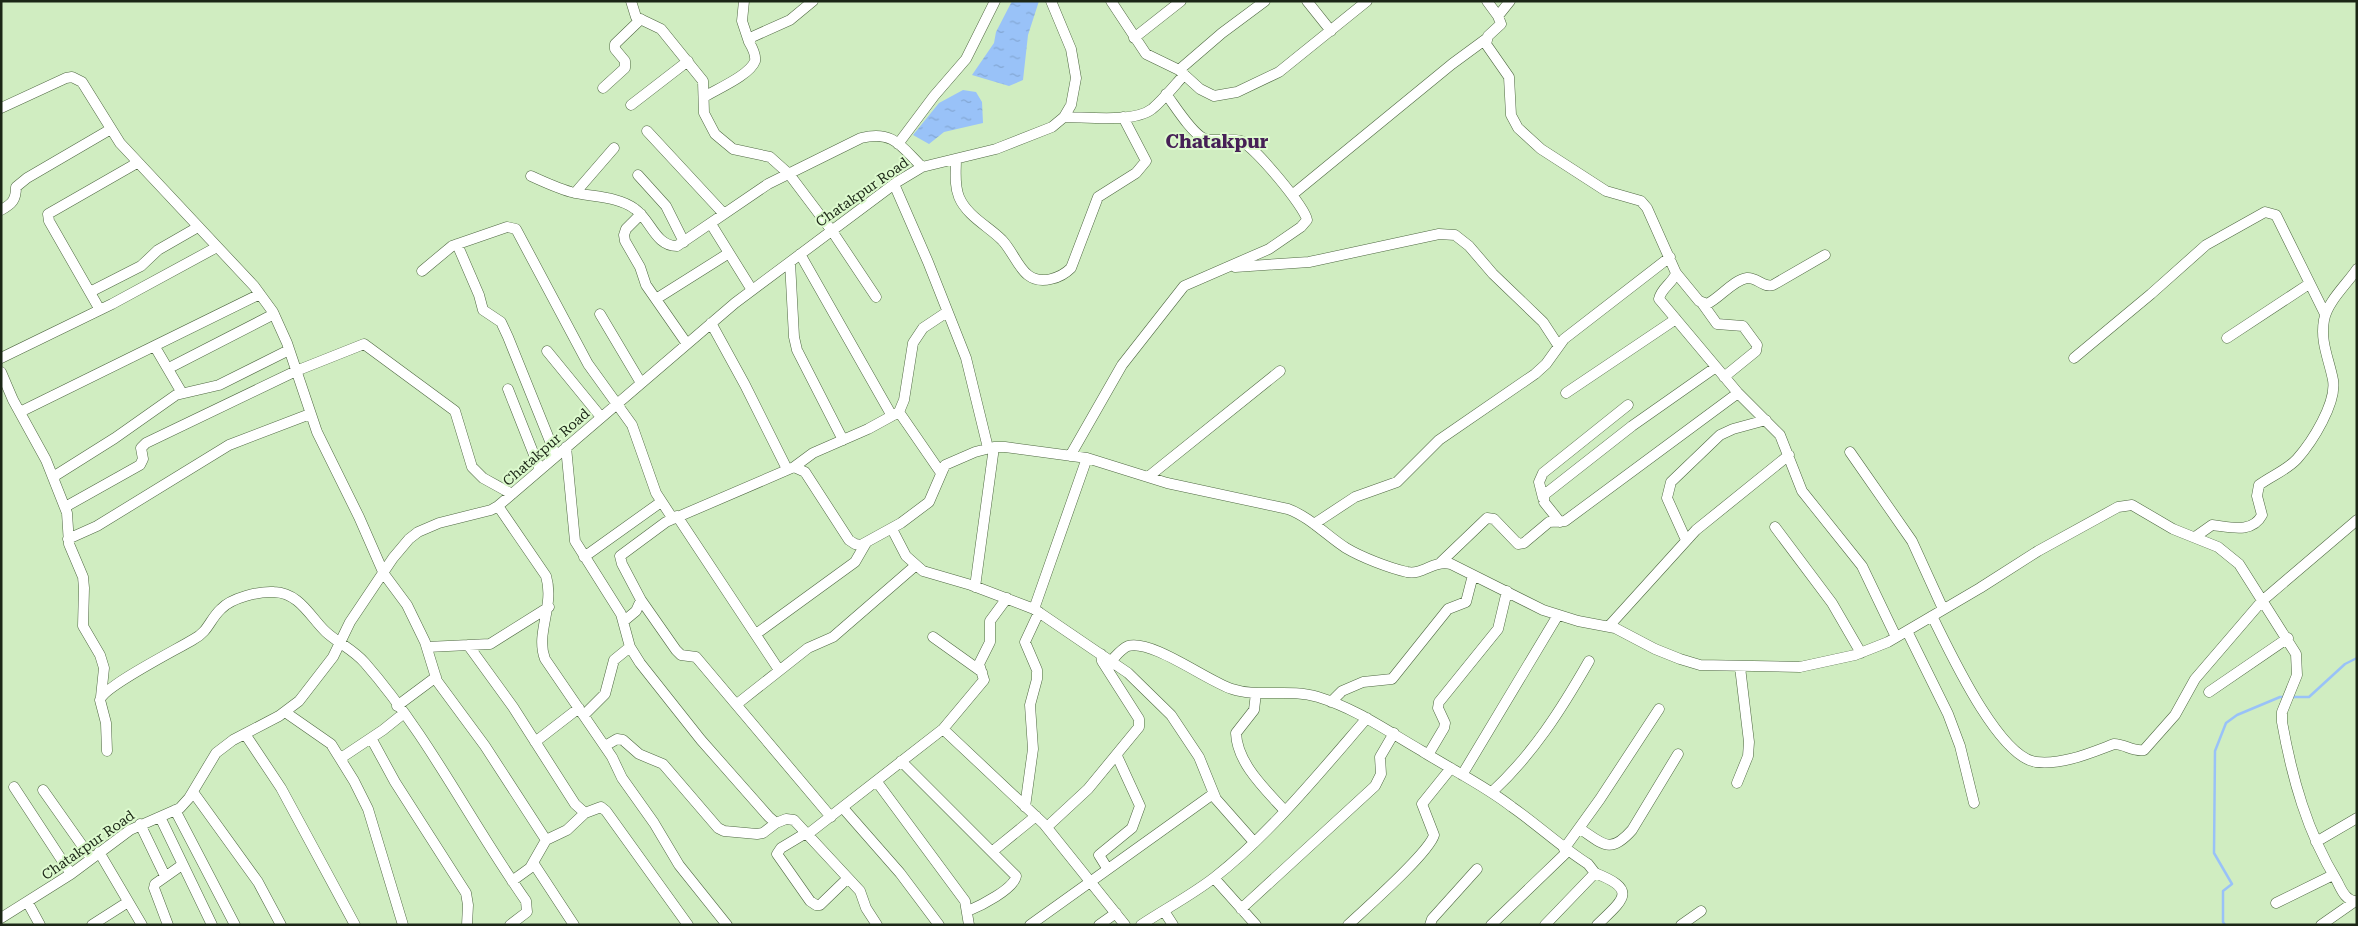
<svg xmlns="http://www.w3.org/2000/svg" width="2358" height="926" viewBox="0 0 2358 926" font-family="'Roboto Serif',serif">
  <defs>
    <pattern id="water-ripples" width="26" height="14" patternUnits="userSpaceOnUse" patternTransform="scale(1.25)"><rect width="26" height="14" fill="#99c2f8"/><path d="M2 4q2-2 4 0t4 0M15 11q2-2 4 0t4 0" fill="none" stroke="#83a7d4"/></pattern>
  </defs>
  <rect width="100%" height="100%" fill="#d0edc1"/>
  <path fill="url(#water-ripples)" d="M1012,1H1039L1028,35L1023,80L1009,86L972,75L994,43L996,32Z
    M963,90L976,92L982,102L983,123L944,132L929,144L913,135L939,103Z"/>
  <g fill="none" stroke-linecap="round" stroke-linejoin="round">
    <path stroke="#99c2f8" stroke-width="2.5" d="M2290,697H2309L2345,664L2357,658
      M2225,925L2223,922V891L2232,884L2214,853L2215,751L2226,723L2237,715L2280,697H2284"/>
    <defs>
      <path id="minor" d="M631,1L636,17L661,29L703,81L704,113L715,134L733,149L770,157L789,174L832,231L876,297
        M744,1L742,21L749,42
        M1111,1L1146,54L1179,70L1200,89L1214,96L1237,92L1279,72L1367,1
        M1307,1L1331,31
        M1487,1L1498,16L1501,24L1488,36L1486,44L1509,77L1511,115L1518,128L1541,149L1606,191L1641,201L1647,208L1676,273C1673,283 1661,288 1659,299L1738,393L1780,435L1802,491L1862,566L1896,637
        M1498,16L1510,1
        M1134,38L1181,1
        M1179,70L1222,33L1265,1
        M603,88L625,68V61L615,49V44L641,19
        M704,97C717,89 750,75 755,61C756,55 752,47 749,42L752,37L790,20L813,1
        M631,105L688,61
        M1,108L66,78L72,77L82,82L120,143L254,286L273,312L287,343L317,432L359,517L384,574L407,605L425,642L437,681L485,746L546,840
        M1064,117C1087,117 1134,123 1152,109C1164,99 1174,86 1184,75
        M647,131L724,214
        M898,144L934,96L966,59L995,1
        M956,159C956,171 954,185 959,197C967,216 988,226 1002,240C1018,257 1022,286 1051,279C1060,277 1065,274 1071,268L1098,197L1136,173L1146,161L1123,117
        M638,175L666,206L684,242
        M531,176C544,182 557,188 571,192C591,197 618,196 635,209C651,220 655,246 677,246L768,184L861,138C893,130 901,146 922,167
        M894,184L928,262L966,358L988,448
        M575,193L614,148
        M1292,195L1452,64L1486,39
        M1,210C12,204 16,200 16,187L27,178L111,129
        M641,214L626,229L624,235L625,241L640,267L646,285L687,344
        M711,224L752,290
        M457,244L479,295L483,310L501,322L508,337L556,456
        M800,254L892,416
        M790,262L794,337L797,350L843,440
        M1235,267L1309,262L1439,234L1455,235L1469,246L1493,274L1543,322L1558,345
        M422,271L452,246L507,227L516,229L588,364L632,425L656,493L673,519
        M1676,273L1699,301L1707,304C1720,298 1733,280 1747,278C1757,277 1763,288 1773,285L1825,255
        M90,292L141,266L158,250L198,227
        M656,299L729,253
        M1702,303L1717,324L1743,326L1757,345L1756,351L1724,377
        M100,310L49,221L48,214L137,163
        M600,314L641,383
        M711,323L745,385L787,469
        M2227,338L2309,284
        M155,347L182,393
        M547,351L601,417
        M1,358L112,304L217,247
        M2074,358L2151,294L2206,245L2265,212L2276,215L2325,314
        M169,368L274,314
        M1,372L13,400L46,460L67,513L69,544L83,577L84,588L83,626L100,655L104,668L101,697
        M508,389L540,470
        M1566,393L1676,319
        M20,412L260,294
        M899,412L941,473
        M566,447L575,541L621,614L630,647L640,663L701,740L769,817L776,823L786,819L794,820L860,891L866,908L877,925
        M1850,452L1912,541L1943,609
        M1070,456L1122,365L1184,286L1269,249L1301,227L1307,220C1305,207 1254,146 1241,141C1229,137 1214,143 1203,138C1191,132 1175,106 1166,94
        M794,467L813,453L868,429L899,412L904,400L913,343L923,328L947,312
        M53,477L115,438L176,395L219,385L289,350
        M1148,477L1280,371
        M1543,498L1539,482L1543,473L1628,405
        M498,506L546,576C555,606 535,633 545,659L612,757L622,778L654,823L679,865L727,925
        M65,507L140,465L143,459L141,448L146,443L296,371L364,344L455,411L472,467L483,478L512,494
        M677,516L779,670
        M1560,522L1544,502V495L1632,426L1716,367
        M1314,524L1355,497L1397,482L1439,440L1535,374L1546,364L1564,339L1670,257
        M1775,527L1832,603L1861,653
        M892,529L906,556L923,571L971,585L1034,609L1128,673L1171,715L1199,757L1216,799L1254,842
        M2195,537L2212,525C2230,527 2252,534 2262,515L2257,496L2259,485C2271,476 2287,470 2297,459C2312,442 2337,403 2333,380C2329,359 2320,342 2324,320C2327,302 2347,284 2357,269
        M68,539L97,526L229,445L310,414
        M1686,540L1667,498L1671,482L1720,435L1733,429L1766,420
        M584,557L661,502
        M1441,562L1487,518L1494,519L1518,544L1524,543L1549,522L1565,521L1738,393
        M975,587L994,447
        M641,600L676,650L681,655L696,657L831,817
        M1034,609L1087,458
        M1932,616C1949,650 1998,757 2036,762C2063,765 2090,753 2114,744C2125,744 2133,752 2144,750L2175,715L2195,679L2262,601L2357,520
        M624,621L636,611L641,600L622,564L620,556L666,522L794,467L805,472L849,540L855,544L861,545L901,523L929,502L945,465L975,452L994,447H1005L1087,458L1167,483L1288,509C1310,517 1327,536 1346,548C1361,557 1389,568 1407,572C1424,575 1432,560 1451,564L1543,610L1578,621L1615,628L1655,649L1680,659L1700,665L1800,667L1855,655L1888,642L1980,588L2038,551L2118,507L2132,505L2173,529L2218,547L2239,564L2296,654L2297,675L2282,712V722C2292,778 2307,832 2337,881C2341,889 2346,902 2357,901
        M1609,626L1696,530L1789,455
        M1907,631L1948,714L1960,746L1974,803
        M756,634L855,562L866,543
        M933,637L982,672
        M468,645L513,707L575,804L585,813L601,807L606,811L688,925
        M427,647L490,644L549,607
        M1111,661C1116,656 1121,649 1128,646C1152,639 1207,681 1232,689C1259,698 1289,688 1318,697C1357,709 1387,731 1422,751C1452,770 1484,785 1512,807C1538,825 1561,847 1588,864L1595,873L1545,925
        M2209,692L2288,638
        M1256,693L1254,710L1236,733C1237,763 1265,789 1284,810
        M1331,702L1342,691L1363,682L1392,679L1448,609L1466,602L1473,575
        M737,704L808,648L833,637L915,566
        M397,706L436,677
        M285,712L331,744L354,781L368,809L403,925
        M584,715L605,694L614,660L630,647
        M943,729L984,680L979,664L990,642V621L1007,598
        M245,734L281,788L355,925
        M371,738L395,782L466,893L468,905L467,925
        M535,742L579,708
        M605,746L617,739L623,740L639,754L663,764L718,828L724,831L757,834L763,833L776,823
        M107,751L106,723L100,700C104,686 178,649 194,639C208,632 210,619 221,609C231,598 259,591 274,592C300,593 310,617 326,632C338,643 354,650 365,663C428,735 471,823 526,901L527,912L510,925
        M1428,755L1444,728L1445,723L1438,708L1439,702L1498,629L1507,591
        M341,758L383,730L403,714
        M901,761L1016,876C1014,889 980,906 968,911
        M1462,775L1558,615
        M877,782L965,901L969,925
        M1737,783L1748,756L1749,742L1740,667
        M14,787L71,874
        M43,790L91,858
        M193,792L258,882L281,925
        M1492,792C1533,754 1561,710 1589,661
        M1025,807L1033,749L1030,705L1037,679V670L1025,642L1039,612
        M843,808L900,873L939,925
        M175,810L235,925
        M160,817L212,925
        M140,824L165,876
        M1047,827L1088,789L1139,727V719L1102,661L1101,654
        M1579,828C1603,844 1610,855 1632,830L1678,754
        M806,833L781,848L777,854L810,901L816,905H820L848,878
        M808,834L943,729L1044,824L1125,925
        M2316,842L2357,818
        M1564,849L1600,799L1659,709
        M993,851L1036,816
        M99,852L142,925
        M534,864L574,925
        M1107,868L1099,855L1132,828L1140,806L1117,756
        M1595,873C1638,890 1624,899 1597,925
        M1214,878L1256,925
        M512,881L530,868L546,840L567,830L585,813
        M28,903L40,925
        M2276,903L2333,875
        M1241,909L1375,786L1381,774L1380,757L1394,733
        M1164,911L1173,925
        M1,918L71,874L130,830L180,808L189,798L216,753L233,740L279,716L299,701L333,657L350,622L393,558L409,539L418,532L439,523L491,510L498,506L735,303L897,182L922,167L996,149L1052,127L1064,117L1071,105L1076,78L1071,49L1051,1
        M92,925L128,902
        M168,925L154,888L155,884L182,865
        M1030,925L1213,794
        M1099,925L1116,913
        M1141,925C1165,909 1192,895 1215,877C1269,835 1322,770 1367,718
        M1348,925C1365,909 1429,853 1434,835L1422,804L1451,768
        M1430,925L1432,919L1477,869
        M1491,925L1568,851
        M1681,925L1701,911
        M2321,925L2354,902"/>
    </defs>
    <use href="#minor" stroke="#4f6842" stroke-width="11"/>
    <use href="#minor" stroke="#fff" stroke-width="10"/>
  </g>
  <g text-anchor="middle" stroke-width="4" stroke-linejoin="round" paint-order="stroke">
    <g font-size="14" fill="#1b2616" stroke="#ddface">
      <text transform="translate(862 192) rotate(-35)" y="5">Chatakpur Road</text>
      <text transform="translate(546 447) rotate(-41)" y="5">Chatakpur Road</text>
      <text transform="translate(88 845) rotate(-35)" y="5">Chatakpur Road</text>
    </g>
    <g font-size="19" font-weight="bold" fill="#462056" stroke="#ddface">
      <text x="1217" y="148">Chatakpur</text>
    </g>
  </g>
  <rect width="2358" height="926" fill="none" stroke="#1b2616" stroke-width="5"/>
</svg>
